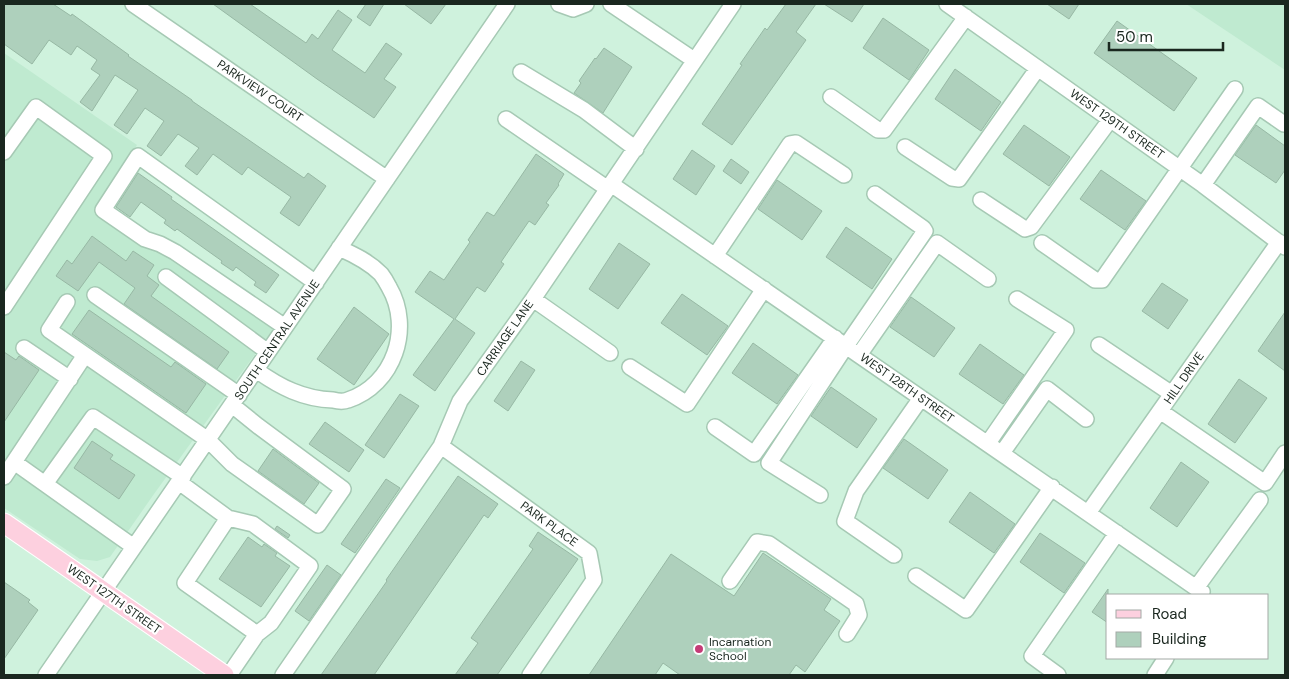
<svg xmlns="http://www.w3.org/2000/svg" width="1289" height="679" viewBox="0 0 1289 679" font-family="'DM Sans',sans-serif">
  <rect width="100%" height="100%" fill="#cff2dd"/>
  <path fill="#bfead0" d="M1186,4H1285V70Z
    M4,53L137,145L94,209L138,239L172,255L276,325L154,494L110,557L97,561L80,559L4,508Z"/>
  <path fill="#aed0bc" stroke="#97b8a4" d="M4,4H53L71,16L72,14L129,55L128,56L192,100V101L304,178L308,173L326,186L299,226L280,213L291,197L248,167L242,175L213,154L197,175L185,166L199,148L178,134L161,156L147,146L164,121L145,108L127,134L114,125L138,90L115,75L92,111L80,102L100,75L91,69L97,60L77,46L71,55L49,40L32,64L4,44Z
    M213,4H250L306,43L312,34L318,39L338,10L352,20L332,50L365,73L386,43L402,54L384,79L396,87L374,118L317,79Z
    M366,4H384L370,26L357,17Z
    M404,4H446L431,24Z
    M786,4H816L796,32L806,40L732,145L702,124L742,65L740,64L765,28L767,30Z
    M824,4H864L852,22Z
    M1047,4H1079L1069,19Z
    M883,18L929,50L909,80L863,48Z
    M1117,21L1197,78L1174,111L1094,53Z
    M604,48L632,67L603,113L574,93L581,83L579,81L595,58L596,59Z
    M955,69L1001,102L981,131L935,99Z
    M1024,125L1070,157L1049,186L1003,154Z
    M1256,125L1285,146V170L1276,183L1235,155Z
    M692,150L715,166L696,195L673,179Z
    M536,154L564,174L558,184L559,185L546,203L549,205L535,225L529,221L501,262L504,264L485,292L477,287L455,319L475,333L435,391L413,375L454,319L415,292L430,271L444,280L470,242L468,240L487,212L494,216Z
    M731,159L749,172L741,184L723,171Z
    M1101,170L1146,201L1125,230L1080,199Z
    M138,173L172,197L171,199L279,275L266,293L254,285L256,282L236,267L233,271L221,263L222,261L177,229L175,231L164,223L166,220L141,202L130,217L116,207Z
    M777,180L822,211L802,240L758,209Z
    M846,227L892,259L872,289L826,257Z
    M92,236L126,261L133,251L154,265L147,276L159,285L151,296L229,352L217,369L124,304L135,288L99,262L78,291L56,276L67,260L72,264Z
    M619,243L650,264L618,309L589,289Z
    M1162,283L1188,300L1168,329L1142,311Z
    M682,294L728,326L707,355L661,323Z
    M911,297L955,328L934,357L890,327Z
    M354,307L389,334L354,385L317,359Z
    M89,310L171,367L175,362L206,384L186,413L72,334Z
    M1285,312V371L1258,351Z
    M753,343L798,375L777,404L732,373Z
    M980,344L1024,375L1003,404L959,374Z
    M4,352L16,360L19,356L39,370L4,422Z
    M521,361L535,370L508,411L494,401Z
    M1239,379L1267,398L1235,443L1208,424Z
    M831,387L877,419L857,448L811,416Z
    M400,394L419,406L384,458L365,445Z
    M325,422L364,450L349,472L309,444Z
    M904,439L948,470L928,499L883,468Z
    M92,441L113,455L110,459L135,475L119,499L74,468Z
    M273,449L319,483L304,504L258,471Z
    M1181,462L1209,482L1177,527L1150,508Z
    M458,476L498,504L488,518L484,515L374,675H321L387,581L386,580Z
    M386,479L400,488L355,553L341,544Z
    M970,492L1015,524L994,553L949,522Z
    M277,526L290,535L288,538L275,529Z
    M538,532L578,559L497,675H455L478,643L471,638L533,549L529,546Z
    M1040,533L1085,563L1064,593L1020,562Z
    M248,537L262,547L264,544L277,553L275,556L290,566L261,607L219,579Z
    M763,553L831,599L824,610L840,621L805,672L796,665L789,675H680L663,663L655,675H589L671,554L734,596Z
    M327,565L341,575L309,621L295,611Z
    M4,582L30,600L28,602L38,610L4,659Z
    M1108,589V623L1092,612Z"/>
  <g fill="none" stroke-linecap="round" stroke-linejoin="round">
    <defs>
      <path id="minor" d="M133,4L387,179
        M559,4L573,9L586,4
        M611,4L694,60
        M947,4L1203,185L1285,247
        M521,72L584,110L636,149
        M831,97L878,130H884L966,17
        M506,119L608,189
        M905,147L952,178L959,179L1038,68
        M4,152L36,107L104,156L4,307
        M611,184L1202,592L1201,595
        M1203,185L1258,106L1284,124
        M981,200L1025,229L1031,227L1110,120
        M1042,243L1095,280H1102L1235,89
        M715,256L790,144L796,143L844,175
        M166,277L268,352
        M95,295L239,395
        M533,299L610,353
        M67,302L49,330L208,440L232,464L318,525L343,489L258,426L232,405
        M285,327L175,252L160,244L145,239L103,210L138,156L316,283
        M1099,345L1172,394
        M24,348L70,379
        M859,355L937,243L988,279
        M630,367L687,404L764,289
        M256,370C280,387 303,399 333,400C337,401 343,402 348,400C394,385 413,328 389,287C387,283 384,278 381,274C369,262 355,255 339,248
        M1160,411L1265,483L1285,453
        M715,427L754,454L835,338
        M988,443L1066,330L1017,299
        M441,446L589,553L594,580L530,675
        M1002,453L1047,389L1086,419
        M14,462L45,484
        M4,477L85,355
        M179,482L228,518L185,583L257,634L229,675
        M820,495L769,463L846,346L925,231L923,228L875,194
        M1088,513L1279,242
        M228,518L253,524L310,566L271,623L257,634
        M134,547L45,484L93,417L183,477
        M894,555L845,521L856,491L921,398
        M916,576L966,610L1052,487
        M730,581L757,542L769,544L856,604L859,615L847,634
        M1196,588L1260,500
        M46,675L507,4
        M283,675L441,446L460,401L533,299L733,4
        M1058,675L1032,656L1117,533
        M1155,675L1166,658"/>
      <path id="major" d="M4,523L224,675"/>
    </defs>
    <use href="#minor" stroke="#a6c9b4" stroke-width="18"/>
    <use href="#major" stroke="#fff" stroke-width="21"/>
    <use href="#minor" stroke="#fff" stroke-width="15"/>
    <use href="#major" stroke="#fdd0df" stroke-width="19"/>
  </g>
  <circle fill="#c53c77" stroke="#fff" stroke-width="2" cx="699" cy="649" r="5"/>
  <g text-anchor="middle" stroke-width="4.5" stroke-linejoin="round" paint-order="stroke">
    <g font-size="12" fill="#1a271f" stroke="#fff">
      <text transform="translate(260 91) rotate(34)" y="4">PARKVIEW COURT</text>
      <text transform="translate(1117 124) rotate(35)" y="4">WEST 129TH STREET</text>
      <text transform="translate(505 338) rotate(-55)" y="4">CARRIAGE LANE</text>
      <text transform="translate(277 340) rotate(-56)" y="4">SOUTH CENTRAL AVENUE</text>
      <text transform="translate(1184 378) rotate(-55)" y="4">HILL DRIVE</text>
      <text transform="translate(907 388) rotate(35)" y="4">WEST 128TH STREET</text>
      <text transform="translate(549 524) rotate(36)" y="4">PARK PLACE</text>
      <text transform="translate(114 599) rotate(35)" y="4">WEST 127TH STREET</text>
    </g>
    <g font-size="12" fill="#1a271f" stroke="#fff" text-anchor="start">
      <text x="709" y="646">Incarnation<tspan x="709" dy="14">School</tspan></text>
    </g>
  </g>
  <rect width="1289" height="679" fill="none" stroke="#1a271f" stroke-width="10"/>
  <rect x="1106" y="594" width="162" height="65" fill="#ffffff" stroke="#a3a9a5"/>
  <rect x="1116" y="610" width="25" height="8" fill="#fdd0df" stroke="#a3a9a5"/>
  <text x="1152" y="619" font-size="15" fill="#1a271f">Road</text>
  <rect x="1116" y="632" width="25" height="15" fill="#aed0bc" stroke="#a3a9a5"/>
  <text x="1152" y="644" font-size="15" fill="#1a271f">Building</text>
  <path d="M1109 42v8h114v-8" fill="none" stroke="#1a271f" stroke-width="2.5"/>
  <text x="1116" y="42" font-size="15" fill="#1a271f" stroke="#ffffff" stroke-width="4" paint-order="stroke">50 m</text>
</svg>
